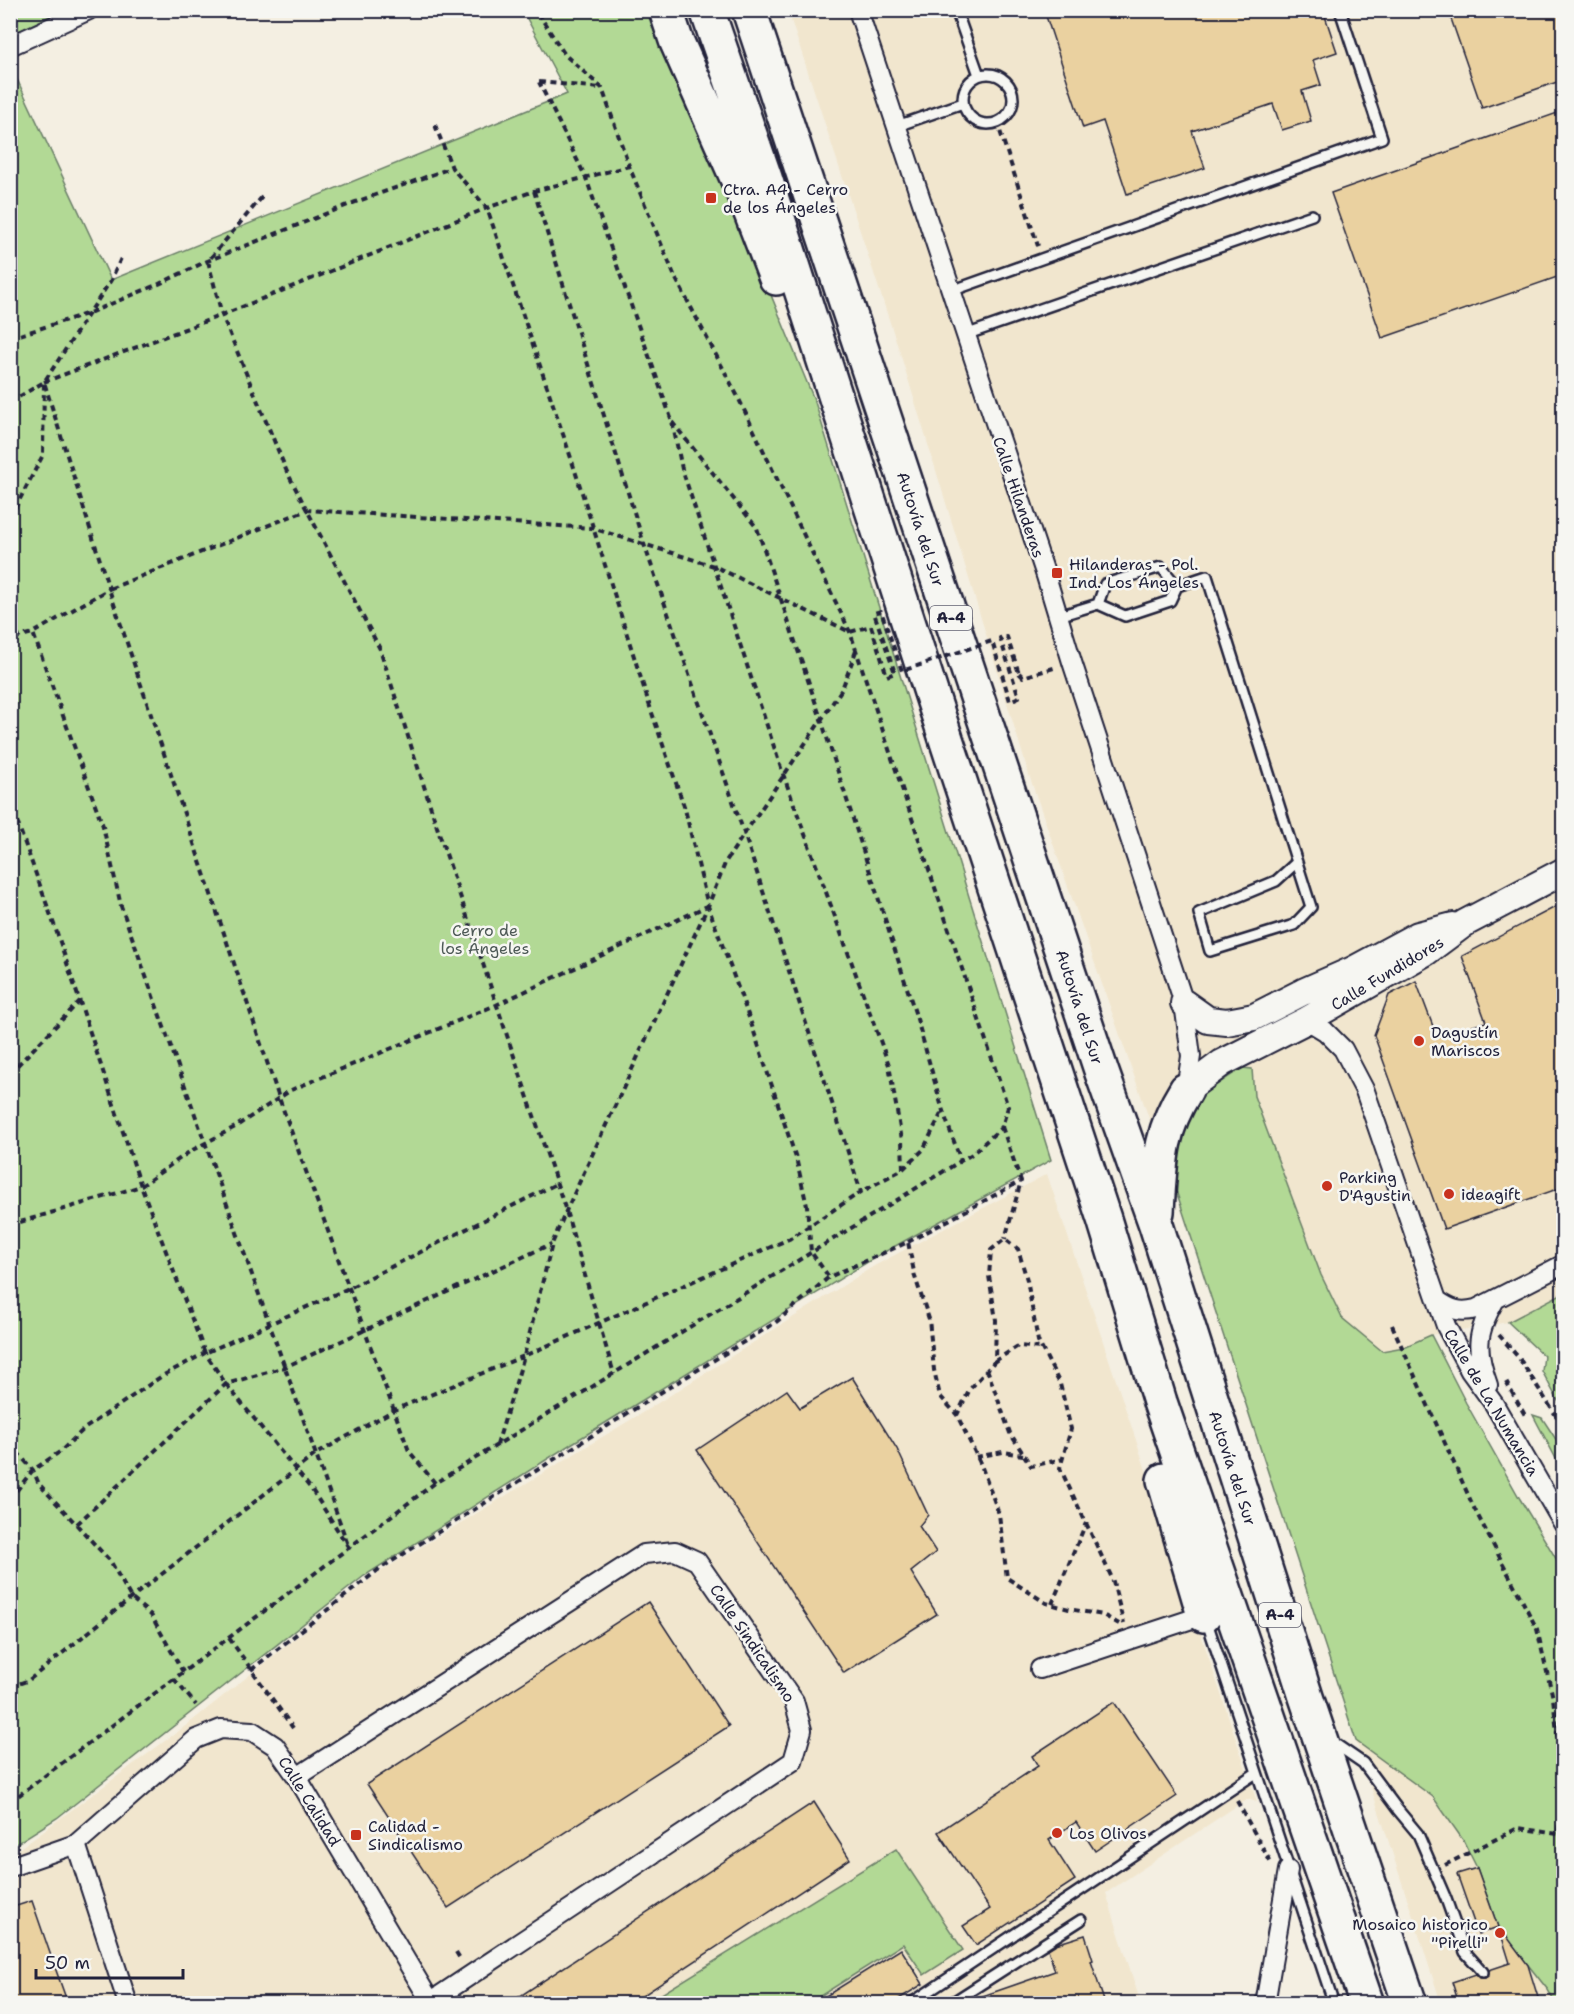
<svg xmlns="http://www.w3.org/2000/svg" width="1574" height="2014" viewBox="0 0 1574 2014" font-family="'Shantell Sans',sans-serif">
  <rect width="100%" height="100%" fill="#f4efe2"/>
  <filter id="ink" filterUnits="userSpaceOnUse"><feTurbulence type="fractalNoise" baseFrequency=".0167" numOctaves="2"/><feDisplacementMap in="SourceGraphic" scale="12" xChannelSelector="R" yChannelSelector="G"/><feConvolveMatrix kernelMatrix="1 2 1 2 8 2 1 2 1" color-interpolation-filters="sRGB"/></filter>
  <g filter="url(#ink)">
    <path fill="#f1e6ce" d="M788,11H1563V1293L1508,1322L1431,1335L1404,1347L1382,1352L1342,1318L1321,1275L1254,1096L1252,1069L1196,1099L1152,1127L1029,775L901,356Z
      M1047,1174L1257,1802L1247,1799L1106,1893L1141,2004L11,2003L10,1852L16,1851L188,1724L375,1575L650,1408L874,1266Z
      M1356,1741L1433,1797L1463,1840L1477,1868L1498,1927L1548,1990L1555,2003H1441Z"/>
    <path fill="#b2d995" stroke="#6a7e68" stroke-width="1.5" d="M11,10H60V11L11,35Z
      M523,11H654L815,402L1051,1160L879,1255L571,1444L364,1576L57,1818L11,1847L10,74L14,73L111,280L567,94Z
      M1242,1068L1252,1069L1254,1096L1321,1275L1342,1318L1382,1351L1404,1347L1431,1335L1466,1403L1520,1499L1563,1570V2003H1555L1548,1990L1498,1927L1477,1868L1463,1840L1433,1797L1356,1741L1169,1169L1196,1099Z
      M1563,1293V1410L1542,1371L1544,1356L1508,1322Z
      M1533,1415L1542,1418L1563,1450V1472Z
      M896,1849L963,1950L924,1975L903,1944L809,2003H647Z"/>
    <path fill="#ead1a0" stroke="#22223b" stroke-width="1.5" d="M1044,10H1323L1337,52L1313,60L1321,85L1302,91L1311,121L1282,130L1273,104L1192,131L1205,168L1127,194L1103,121L1083,128Z
      M1448,10H1563V80L1482,108Z
      M1563,111V275L1382,338L1331,193Z
      M1563,903V1187L1444,1229L1374,1035L1389,995L1416,981L1437,1037L1486,1022L1462,956Z
      M852,1377L897,1449L928,1515L919,1526L936,1552L911,1572L937,1614L844,1673L697,1450L787,1390L800,1408Z
      M648,1602L729,1726L448,1908L367,1784Z
      M1114,1702L1177,1796L1095,1851L1076,1822L1049,1840L1075,1880L976,1945L963,1926L990,1909L938,1832L1038,1766L1032,1756Z
      M814,1802L850,1859L630,2004H508Z
      M1477,1868L1498,1927L1478,1934L1457,1874Z
      M32,1901L52,1959L68,2004H10V1908Z
      M1502,1930L1528,1965L1540,2004H1459L1452,1982L1476,1974L1480,1978H1485L1489,1975V1970L1510,1963L1500,1931Z
      M1085,1935L1093,1960L1091,1961L1105,2004H967L968,2001L1055,1971L1048,1949L1056,1944Z
      M901,1949L923,1984L891,2004H813Z"/>
    <g fill="none" stroke-linecap="round" stroke-linejoin="round">
      <defs>
        <path id="lane" d="M956,10L979,75
          M963 99a25 25 0 1 1 50 0a25 25 0 1 1-50 0Z
          M897,126L963,103
          M951,291L1382,138L1340,10
          M965,335L1312,215
          M1098,604L1105,584L1161,567L1177,586
          M1059,616L1098,604L1125,616L1170,601L1177,586L1207,576L1311,907L1294,925L1210,951L1199,913L1276,881L1297,862
          M1206,1619L1334,2004
          M1331,1741L1363,1763L1398,1810L1418,1834L1446,1899L1465,1952L1483,1972
          M910,2004L1256,1773
          M950,2004L1081,1920"/>
        <path id="street" d="M858,10L1046,576L1072,662L1184,1003L1191,1056L1186,1090
          M10,46L89,10
          M1307,1020L1325,1031L1343,1049L1365,1091L1446,1326L1470,1371L1494,1404L1564,1525
          M1437,1300C1451,1310 1460,1313 1476,1309L1564,1264
          M1488,1385C1475,1349 1476,1333 1495,1300
          M1040,1669L1204,1615
          M297,1777L644,1554L675,1551L697,1561L794,1701L802,1730L793,1761L430,2002
          M76,1844L128,2004
          M10,1867L76,1844L196,1739L221,1729L252,1731L275,1746L297,1777L432,2004
          M1265,2004L1288,1870"/>
        <path id="secondary" d="M1184,1003L1208,1020L1227,1022L1254,1017L1303,992L1353,970L1418,935L1453,926
          M1186,1090L1222,1063L1307,1020L1426,952L1465,923L1564,871"/>
        <path id="highway" d="M666,10L676,40L741,187L776,278
          M707,10L765,178L947,742L1104,1219L1160,1402L1367,2004
          M749,10L1102,1073L1156,1225L1306,1697L1410,2004
          M1157,1212C1160,1163 1159,1133 1186,1090
          M1164,1480L1204,1615"/>
      </defs>
      <use href="#lane" stroke="#22223b" stroke-width="14"/>
      <use href="#street" stroke="#22223b" stroke-width="22"/>
      <use href="#secondary" stroke="#22223b" stroke-width="30"/>
      <use href="#highway" stroke="#22223b" stroke-width="38"/>
      <path stroke="#22223b" stroke-width="4" stroke-dasharray="6 4.5" stroke-linecap="butt" d="M539,82L601,88
        M997,122L1038,246
        M435,125L452,168L487,208L571,458L651,710L685,809L708,906L751,1023L796,1158L807,1206L811,1252L829,1277L908,1242L915,1277L929,1319L934,1370L940,1396L957,1415
        M534,191L644,544L744,833L861,1192
        M262,197L208,261L222,315L287,472L380,649L440,836L566,1211L614,1374
        M10,338L89,313L159,284L205,262L353,203L451,168
        M44,382L222,315L487,208L534,191L629,166
        M10,402L44,382L109,589L33,633L10,639
        M672,422L757,528L821,719L917,1019L943,1111L961,1161
        M10,518L43,455L44,382L111,280L122,256
        M1019,673L1023,677L1057,667
        M10,802L56,930L141,1186L205,1353L349,1288L556,1184
        M10,1073L80,1001
        M1002,1127L1021,1181L1005,1239
        M903,1169L923,1150L942,1112
        M10,1225L141,1186L189,1152L235,1127L291,1090L496,1005L707,906
        M908,1242L1021,1181
        M1392,1325L1474,1508L1537,1629L1553,1698L1563,1782L1558,1833
        M1499,1335L1519,1358L1564,1428
        M995,1361L1018,1346L1041,1348
        M987,1369L1010,1433L1031,1466L1063,1459
        M1506,1382L1526,1417
        M10,1444L33,1470L39,1484L111,1562L131,1598L151,1615L183,1672
        M497,1445L524,1356L552,1244L566,1211L708,906L726,861L842,689L856,651
        M976,1457L1003,1452L1023,1455
        M435,1483L409,1451L279,1098L109,589L307,510L592,528L714,566L850,632L871,626
        M10,1499L33,1470L61,1451L84,1429L162,1376L205,1353L226,1384L312,1490L349,1548L121,906L103,826L33,633
        M77,1524L226,1384L285,1367L551,1244
        M1052,1604L1086,1523
        M1119,1624L1103,1615L1069,1609L1046,1603L1007,1578L999,1514L981,1465L957,1415L970,1389L995,1361L996,1320L989,1276L991,1250L1005,1239L1018,1249L1027,1280L1038,1341L1060,1384L1071,1429L1060,1468L1112,1578L1124,1624
        M229,1638L293,1728
        M251,1670L378,1570L663,1391L775,1323L829,1277
        M174,1679L196,1705
        M10,1687L29,1680L131,1598L316,1454L394,1410L524,1356L789,1239L861,1192L903,1169L902,1140L889,1065L783,774L682,469L672,421L586,178L539,82
        M1237,1801L1271,1863
        M10,1802L435,1483L972,1154L1002,1127L1008,1107L850,632L737,395L675,277L629,166L602,88L565,55L536,10
        M1445,1865L1518,1828L1564,1835
        M456,1952L461,1960"/>
      <use href="#lane" stroke="#f6f6f2" stroke-width="9"/>
      <use href="#street" stroke="#f6f6f2" stroke-width="18"/>
      <use href="#secondary" stroke="#f6f6f2" stroke-width="26"/>
      <use href="#highway" stroke="#f6f6f2" stroke-width="33"/>
      <path stroke="#22223b" stroke-width="4" stroke-dasharray="6 4.5" stroke-linecap="butt" d="M871,626L887,676L895,673L874,613L881,611L902,671L992,641L1010,701L1019,697L1000,638L1007,637L1019,673"/>
    </g>
  </g>
  <g fill="#c8321e" stroke="#f6f6f2" stroke-width="2">
    <rect x="705" y="192" width="12" height="12" rx="3"/>
    <rect x="1051" y="567" width="12" height="12" rx="3"/>
    <circle cx="1419" cy="1041" r="6"/>
    <circle cx="1327" cy="1186" r="6"/>
    <circle cx="1449" cy="1194" r="6"/>
    <circle cx="1057" cy="1833" r="6"/>
    <rect x="350" y="1829" width="12" height="12" rx="3"/>
    <circle cx="1500" cy="1933" r="6"/>
  </g>
  <g text-anchor="middle" stroke-width="5" stroke-linejoin="round" paint-order="stroke">
    <g fill="#f6f6f2" stroke="#626272" stroke-width="1.5">
      <rect x="930" y="606" width="42" height="24" rx="4.5"/>
      <rect x="1259" y="1603" width="42" height="24" rx="4.5"/>
    </g>
    <g font-size="15" font-weight="bold" fill="#22223b">
      <text x="951" y="623">A-4</text>
      <text x="1280" y="1620">A-4</text>
    </g>
    <g font-size="16" fill="#22223b" stroke="#f6f6f2" text-anchor="start">
      <text x="723" y="195">Ctra. A4 - Cerro<tspan x="723" dy="18">de los Ángeles</tspan></text>
      <text x="1069" y="570">Hilanderas - Pol.<tspan x="1069" dy="18">Ind. Los Ángeles</tspan></text>
      <text x="1431" y="1038">Dagustín<tspan x="1431" dy="18">Mariscos</tspan></text>
      <text x="1339" y="1183">Parking<tspan x="1339" dy="18">D'Agustin</tspan></text>
      <text x="1461" y="1200">ideagift</text>
      <text x="368" y="1832">Calidad -<tspan x="368" dy="18">Sindicalismo</tspan></text>
      <text x="1069" y="1839">Los Olivos</text>
      <text x="1488" y="1930" text-anchor="end">Mosaico historico<tspan x="1488" dy="18">"Pirelli"</tspan></text>
    </g>
    <g font-size="16" fill="#22223b" stroke="#f6f6f2">
      <text transform="translate(1019 497) rotate(71)" y="6">Calle Hilanderas</text>
      <text transform="translate(921 529) rotate(72)" y="6">Autovía del Sur</text>
      <text transform="translate(1387 973) rotate(-31)" y="6">Calle Fundidores</text>
      <text transform="translate(1080 1007) rotate(72)" y="6">Autovía del Sur</text>
      <text transform="translate(1492 1402) rotate(59)" y="6">Calle de La Numancia</text>
      <text transform="translate(1233 1468) rotate(72)" y="6">Autovía del Sur</text>
      <text transform="translate(753 1643) rotate(56)" y="6">Calle Sindicalismo</text>
      <text transform="translate(310 1801) rotate(58)" y="6">Calle Calidad</text>
    </g>
    <g font-size="16" fill="#4d5956" stroke="#f6f6f2">
      <text x="485" y="936">Cerro de<tspan x="485" dy="18">los Ángeles</tspan></text>
    </g>
  </g>
  <rect width="1574" height="2014" fill="none" stroke="#f6f6f2" stroke-width="36"/>
  <rect x="18" y="18" width="1538" height="1978" fill="none" stroke="#22223b" stroke-width="2" filter="url(#ink)"/>
  <path d="M36 1969v9h147v-9" fill="none" stroke="#22223b" stroke-width="3"/>
  <text x="45" y="1969" font-size="18" fill="#22223b" stroke="#f6f6f2" stroke-width="4.5" paint-order="stroke">50 m</text>
</svg>
